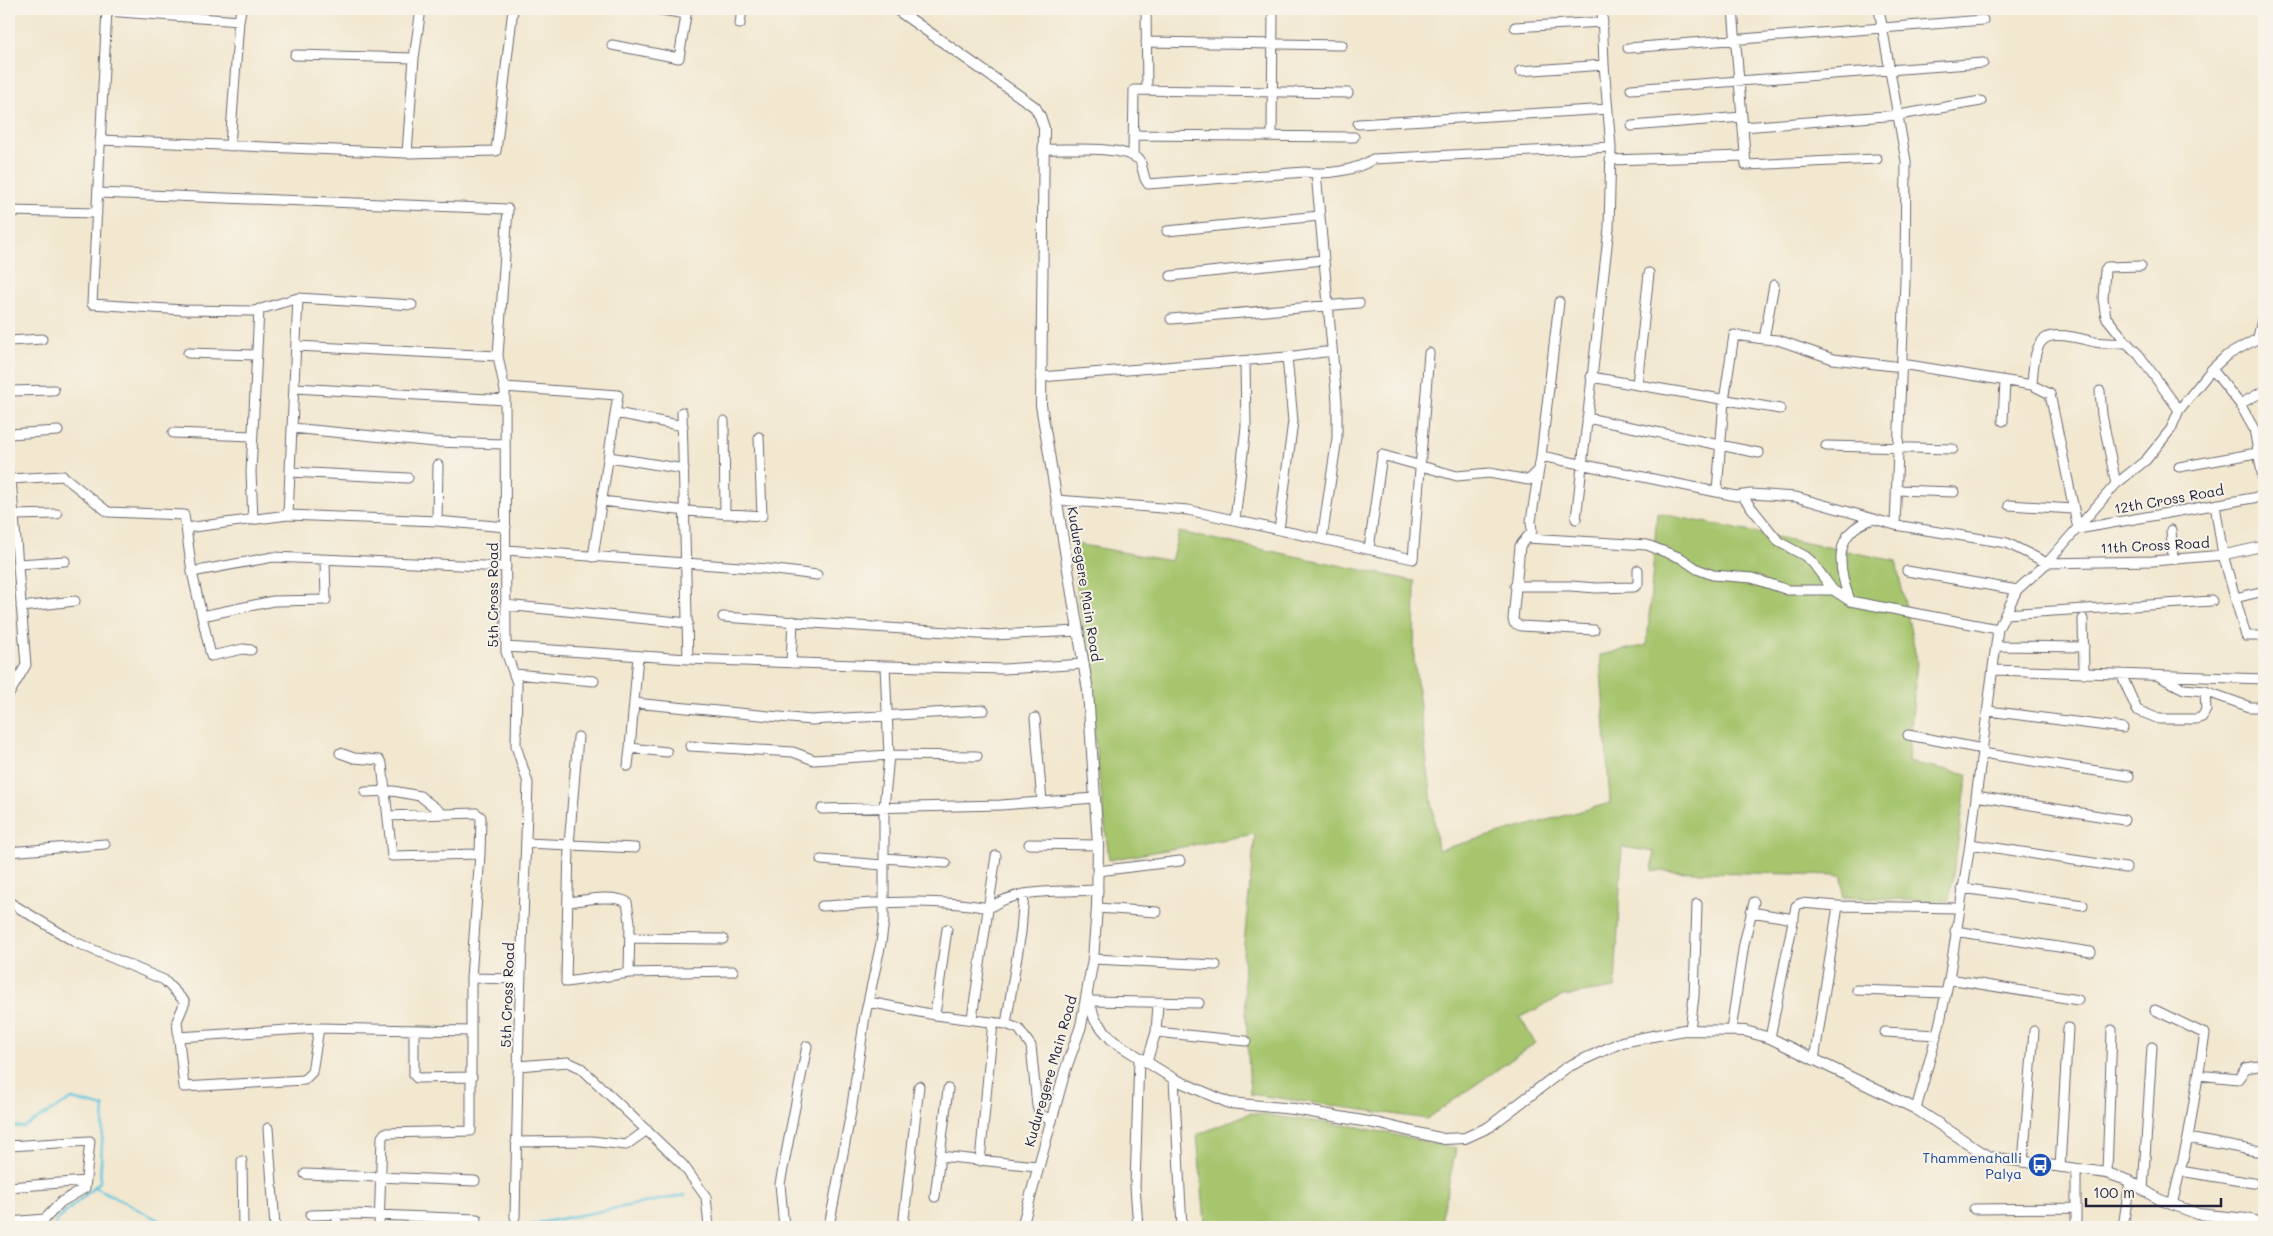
<svg xmlns="http://www.w3.org/2000/svg" width="2273" height="1236" viewBox="0 0 2273 1236" font-family="Mali,sans-serif">
  <rect width="100%" height="100%" fill="#f7f3e8"/>
  <filter id="ink" filterUnits="userSpaceOnUse"><feTurbulence type="fractalNoise" baseFrequency=".02" numOctaves="2"/><feDisplacementMap in="SourceGraphic" scale="10" xChannelSelector="R" yChannelSelector="G"/><feConvolveMatrix kernelMatrix="1 2 1 2 8 2 1 2 1" color-interpolation-filters="sRGB"/></filter>
  <filter id="wash" filterUnits="userSpaceOnUse"><feTurbulence type="fractalNoise" baseFrequency=".0096" numOctaves="4" result="noise"/><feDisplacementMap in="SourceGraphic" scale="20" xChannelSelector="R" yChannelSelector="G"/><feGaussianBlur stdDeviation="1.12" result="paint"/><feColorMatrix in="noise" values="0 0 0 0 0 0 0 0 0 0 0 0 0 0 0 0 0 1.4 0 .05"/><feComposite in="paint" operator="in"/></filter>
  <g filter="url(#wash)">
    <rect width="100%" height="100%" fill="#f2e7cf"/>
    <!-- green -->
    <path fill="#a6c56d" stroke="#647454" d="M1657,513L1896,561L1917,661L1908,762L1968,774L1949,901L1843,897L1842,875L1652,871L1654,852L1622,847L1615,988L1563,996L1520,1017L1535,1043L1427,1119L1250,1094L1243,954L1255,834L1109,860L1072,543L1171,561L1179,532L1415,581L1414,659L1438,850L1610,803L1600,655L1647,645Z
      M1250,1113L1358,1127L1456,1148L1440,1227H1215L1214,1221L1205,1222L1197,1135Z"/>
    <g fill="none" stroke-linecap="round" stroke-linejoin="round">
      <!-- stream -->
      <path stroke="#62c6df" stroke-width="2.5" d="M9,1126L24,1127L72,1099L104,1107L100,1182L57,1220L55,1227
        M95,1187L172,1227
        M518,1227L685,1195"/>
    </g>
  </g>
  <g filter="url(#ink)">
    <g fill="none" stroke-linecap="round" stroke-linejoin="round">
      <!-- minor casing -->
      <g stroke="#6b676f" stroke-width="11">
        <path id="minor" d="M107,9L92,304L183,310L254,311L298,298
          M655,9L686,14
          M1146,9L1147,90
          M1733,9L1746,165L1877,159
          M1879,9L1906,161L1905,282L1895,525
          M107,11L239,21L230,146
          M239,21L241,9
          M740,24L742,9
          M1515,27L1603,22
          M1146,42L1342,45
          M612,45L679,58L687,9
          M1628,48L1983,20
          M295,55L414,58
          M1520,71L1604,65
          M1631,89L1983,63
          M1358,124L1608,109
          M1632,126L1742,117
          M1743,127L1899,115L1981,101
          M1133,135L1354,137
          M1272,135L1273,9
          M100,140L407,153L496,151L513,9
          M1043,149C1070,150 1119,145 1140,160L1145,179L1148,184L1305,172C1325,175 1356,171 1373,159L1611,147
          M407,153L414,58L421,9
          M1133,155L1134,90L1348,93
          M1610,160L1745,156
          M1316,173L1337,402V438L1322,539
          M98,193L508,209L498,356L505,391L506,652L517,683L516,746L528,783L519,1027L515,1217
          M9,211L97,213
          M1167,231L1319,216
          M2141,266L2107,267L2105,270L2103,299L2106,317L2127,343L2139,355L2179,410
          M1171,276L1323,260
          M1559,302L1541,456L1531,521L1532,531L1520,546L1513,619L1514,623L1521,626L1594,630
          M1171,319L1359,303
          M2258,337L2264,312
          M1764,339L1778,340L1833,359L1902,367
          M9,341L42,339
          M296,346L498,356
          M188,353L256,355
          M1902,364L2032,385L2050,394L2078,529L2264,496
          M2212,369L2240,404L2254,429L2264,484
          M1041,377L1287,357L1332,351
          M1591,377L1780,409
          M1637,385L1649,273
          M2032,385C2035,329 2045,330 2095,342C2105,344 2117,343 2127,343
          M504,387L618,395L593,557
          M295,388L505,400
          M9,391L54,390
          M2100,391L2102,415L2116,484
          M2240,404L2264,391
          M682,412L688,659
          M616,413L683,426
          M1587,418L1759,453
          M724,421L725,514
          M2003,421L2005,381
          M292,428L434,442L505,444
          M173,433L252,436
          M9,434L58,431
          M1826,446L1953,449
          M1541,456L1736,496L1751,494L1796,497L1895,525L2007,543L2047,563L2153,561L2223,555L2264,546
          M609,457L684,469
          M2179,467L2257,453
          M290,472L408,478
          M9,479L63,476L108,512L184,515L186,528
          M1896,490L1954,492
          M1717,491L1724,401L1734,335L1764,339L1774,285
          M1742,496L1779,542L1805,556L1812,562L1833,590
          M1057,500L1188,510L1413,559L1429,353
          M602,501L686,511L762,516L759,437
          M2009,505L2073,509
          M2215,505L2223,555L2246,636H2264
          M14,515L57,514
          M288,515L437,521L506,527
          M1576,519L1609,228L1611,147L1604,65L1602,9
          M253,520L251,472L259,309
          M1235,520L1246,427L1245,361
          M437,521L438,465
          M1279,530L1293,421L1287,357
          M2171,530L2173,559
          M1527,538L1647,545L1681,558L1697,569L1713,575L1752,578L1788,590H1833L1850,601L1998,629
          M1369,549L1382,455L1457,476L1489,473L1529,480L1538,471
          M506,550L768,569L817,575
          M18,564L65,561
          M1907,571L2017,590
          M192,572L273,557L506,567
          M1515,586H1571L1596,588L1634,587L1638,584V570
          M2235,598L2264,591
          M1850,600C1838,569 1832,532 1871,520
          M505,605L688,623
          M21,607L75,601
          M2005,614L2212,601
          M202,616L273,601L326,600L325,560
          M723,617L993,635L1079,631
          M2083,619L2084,674
          M1996,646L2084,647
          M506,647L688,659L885,666L1004,669L1084,664
          M251,650L243,649L211,656L192,572L186,528L288,515L298,298L412,305
          M638,656L630,748L667,752
          M791,663L793,621
          M1993,670L2264,679
          M514,674L594,681
          M2121,674L2137,710L2159,719H2196L2202,717L2206,710L2205,691
          M2160,677L2184,689L2205,691L2250,707H2264
          M9,694L26,665L11,479
          M634,703L811,720L984,710
          M1988,711L2123,728
          M1035,718L1042,802
          M1908,735L1983,749
          M578,737L569,845L566,982L629,973L733,971
          M690,746L793,752L814,760L889,755L977,756
          M340,753L354,758L379,760L382,764L392,856L480,854L471,978V1131L385,1133L382,1137L379,1227
          M1982,753L2129,776
          M628,766L630,748
          M365,792L393,791L420,796L442,813
          M1976,796L2124,820
          M822,809L1001,805L1095,798
          M388,816L476,813L481,817L480,854
          M527,843L635,848
          M1029,844L1098,845
          M1970,844L2126,868
          M9,852L105,844
          M885,858L946,863
          M821,860L883,865
          M1098,871L1180,861
          M1962,888L2083,905
          M9,902L75,942L164,980L185,1002L177,1021L184,1087L304,1080L312,1072L319,1028L470,1031
          M568,902C585,900 612,894 627,902L630,922L629,973
          M822,906C878,903 934,898 989,908C1019,887 1063,892 1098,890
          M1097,908L1157,912
          M1751,912L1794,919
          M1955,931L2091,952
          M630,938L723,939
          M1093,959L1216,965
          M471,978L521,979
          M1949,979L2078,1000
          M1857,990L1946,993
          M1089,1001L1199,1003
          M869,1002L935,1015L1006,1024L1019,1029L1031,1046L1037,1106L1040,1114L1052,1121
          M2155,1010L2205,1034L2188,1138L2172,1205
          M935,1015L947,929
          M972,1018L996,856
          M1006,1024L1021,932L1024,894
          M414,1030V1075L417,1078L472,1077
          M1690,1030L1694,996L1697,904
          M1731,1030L1744,944L1754,902
          M1156,1032L1246,1041
          M1885,1032L1937,1035
          M178,1037L319,1028
          M1770,1038L1796,906L1801,903L1838,906L1959,908
          M1814,1060L1838,906
          M1147,1062L1156,1032L1158,1004
          M518,1066L568,1062L581,1068L683,1165L706,1197L709,1227
          M2198,1075L2238,1079L2246,1068L2264,1065
          M1174,1079L1182,1227
          M1916,1109L1939,1026L1949,979L1970,844L1998,629L2017,590L2047,563L2116,484L2146,460L2171,429L2179,410L2212,369L2226,356L2264,335
          M268,1128L275,1227
          M2188,1138L2256,1151L2264,1150
          M516,1142L591,1141L626,1145L647,1130
          M9,1146L90,1141L85,1188L61,1202L45,1219L9,1222
          M940,1156L1037,1166
          M242,1161L243,1227
          M980,1161L993,1022
          M2023,1162L2034,1031
          M2060,1167L2068,1028
          M2180,1171L2253,1183
          M2107,1173L2112,1030
          M305,1174L475,1181
          M9,1187L86,1181
          M2143,1190L2152,1047
          M935,1197L948,1089
          M1974,1209L2075,1208
          M337,1214V1227
          M310,1215L352,1214L477,1219
          M829,1226L851,1112L865,1016L881,943L884,921V808L889,755L885,666
          M784,1227L780,1184L807,1046
          M903,1227L919,1086
          M1138,1227L1135,1186L1139,1057
          M2076,1227V1169
          M2123,1227L2130,1181"/>
      </g>
      <!-- tertiary casing -->
      <g stroke="#6b676f" stroke-width="12">
        <path id="tertiary" d="M896,9L1035,107L1040,116L1044,128L1041,405L1088,691L1098,845L1097,908L1093,959L1081,1026L1065,1071L1022,1227
          M1087,995L1095,1020L1113,1041L1174,1079L1229,1103L1294,1109L1380,1124L1444,1139L1465,1138L1489,1127L1567,1067L1622,1042L1684,1030L1745,1031L1770,1038L1916,1109L1989,1157L2107,1173L2130,1181L2158,1199L2198,1214L2247,1219L2264,1223"/>
      </g>
      <!-- minor -->
      <use href="#minor" stroke="#fff" stroke-width="9"/>
      <!-- tertiary -->
      <use href="#tertiary" stroke="#fff" stroke-width="10"/>
    </g>
  </g>
  <!-- icons -->
  <defs>
    <g id="bus-disc" transform="scale(1.25)"><circle r="9.5" fill="#1a4fb4" stroke="#f7f3e8"/><path d="M-5-6H5V4H4V6H2V4H-2V6H-4V4H-5ZM-3.5-4V0h7V-4ZM-3.5 1.2v1.5H-2V1.2ZM2 1.2v1.5H3.5V1.2Z" fill="#fff"/></g>
  </defs>
  <g fill-rule="evenodd">
    <use href="#bus-disc" x="2040" y="1165"/>
  </g>
  <g text-anchor="middle" dominant-baseline="central" stroke-width="4" stroke-linejoin="round" paint-order="stroke">
    <!-- street labels -->
    <g font-size="14" fill="#22223b" stroke="#f7f3e8">
      <text transform="translate(2169 499) rotate(-10)">12th Cross Road</text>
      <text transform="translate(2155 545) rotate(-3)">11th Cross Road</text>
      <text transform="translate(1085 584) rotate(81)">Kuduregere Main Road</text>
      <text transform="translate(492 595) rotate(-90)">5th Cross Road</text>
      <text transform="translate(507 995) rotate(-88)">5th Cross Road</text>
      <text transform="translate(1050 1071) rotate(-74)">Kuduregere Main Road</text>
    </g>
    <!-- transit labels -->
    <g font-size="14" fill="#164399" stroke="#f7f3e8" text-anchor="end">
      <text x="2022" y="1157">Thammenahalli<tspan x="2022" dy="16">Palya</tspan></text>
    </g>
  </g>
  <!-- margin -->
  <rect width="2273" height="1236" fill="none" stroke="#f7f3e8" stroke-width="30"/>
  <!-- scale -->
  <path d="M2086 1198v8h135v-8" fill="none" stroke="#22223b" stroke-width="2.5"/>
  <text x="2093" y="1198" font-size="15" fill="#22223b" stroke="#f7f3e8" stroke-width="4" paint-order="stroke">100 m</text>
</svg>
